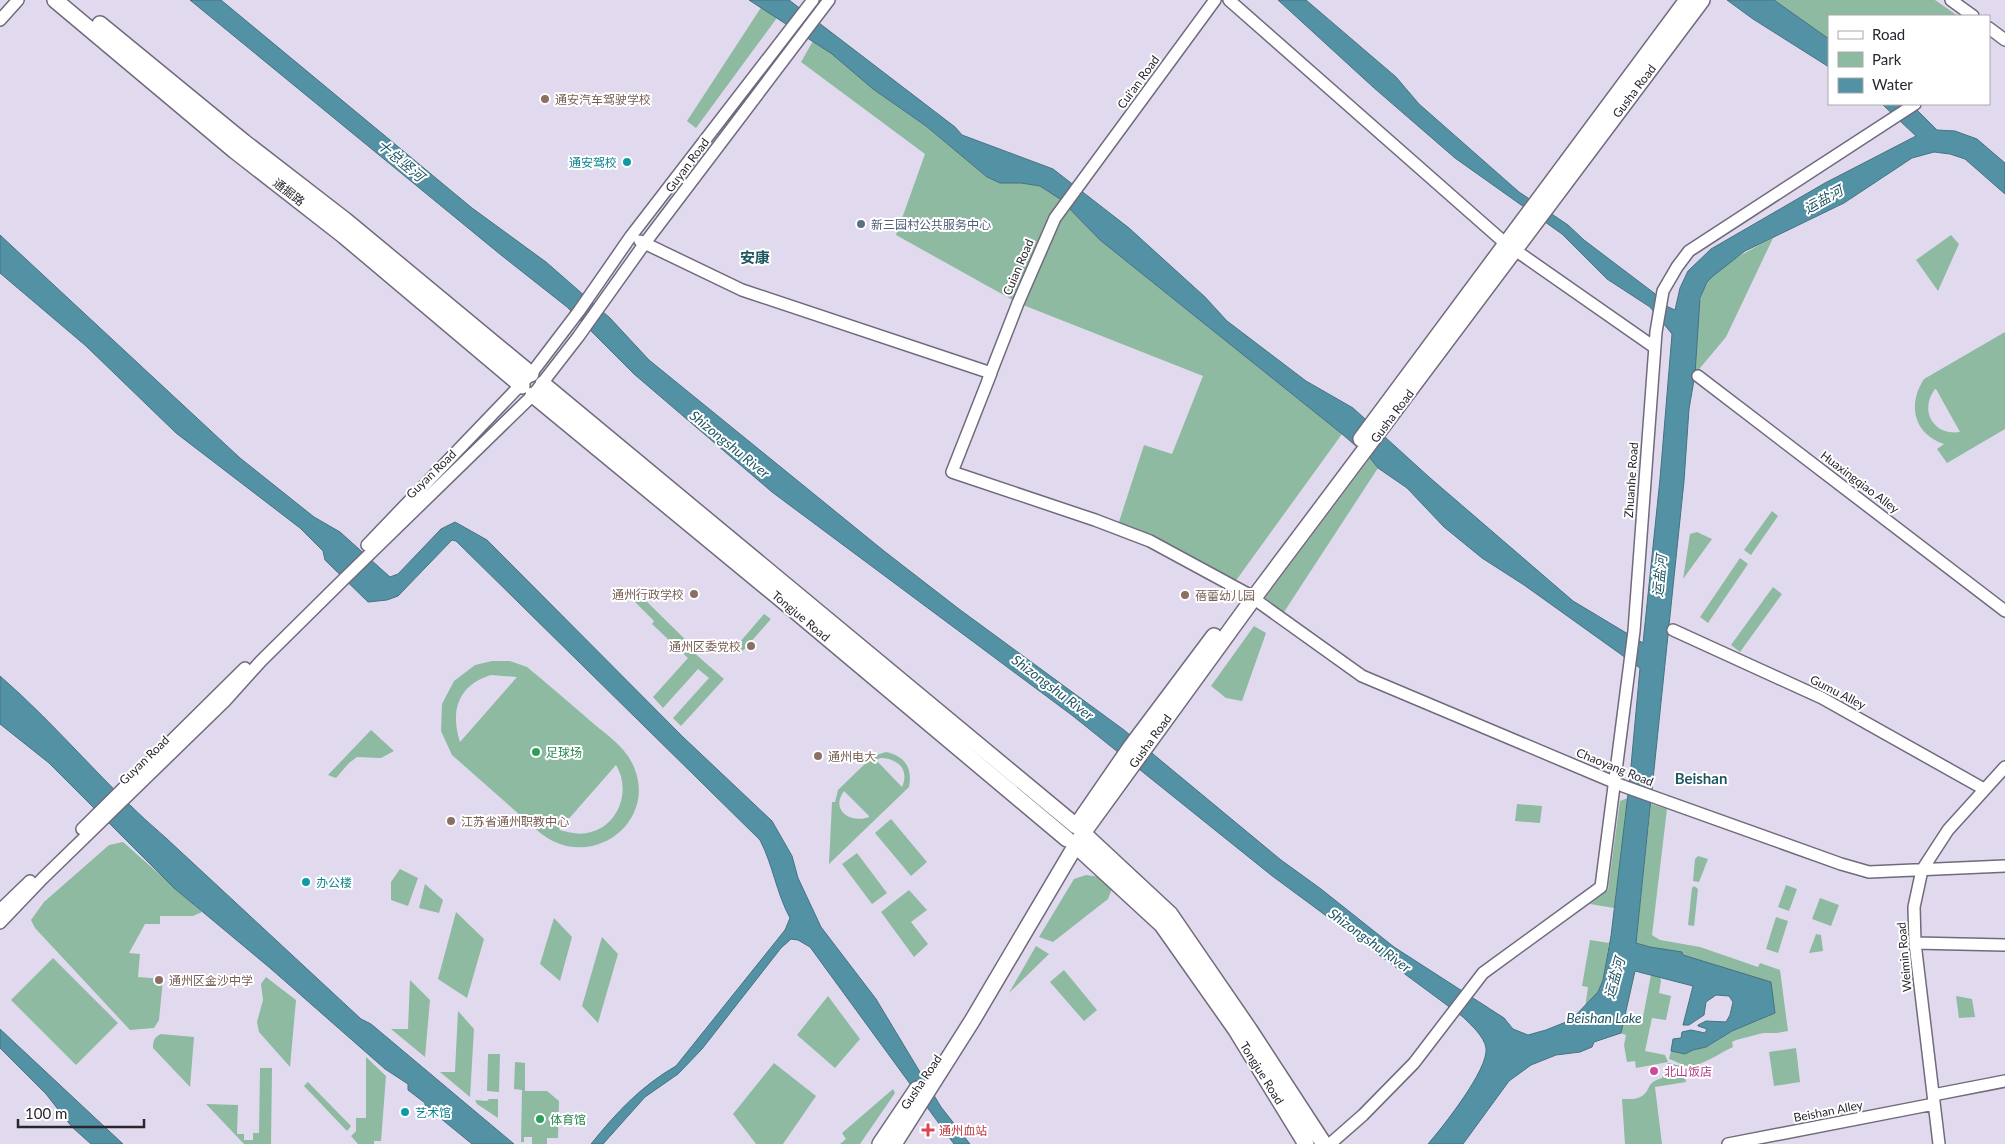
<svg xmlns="http://www.w3.org/2000/svg" width="2005" height="1144" viewBox="0 0 2005 1144" font-family="Lato,'Noto Sans SC',sans-serif">
  <rect width="100%" height="100%" fill="#e1daee"/>
  <!-- green -->
  <path fill="#8dbaa1" fill-rule="evenodd" d="M766,0H790L696,128L687,121Z
    M1774,0H1935L1958,16H1829V39Z
    M813,41L833,54L873,89L926,126L987,177L1000,183H1021L1040,186L1060,199L1100,240L1342,434L1232,586L1117,528L1144,445L1172,454L1203,376L1018,303L896,235L925,154L801,62Z
    M1951,235L1959,244L1938,291L1916,260Z
    M1773,238L1726,337L1695,374C1696,348 1693,306 1707,283C1716,267 1755,247 1773,238Z
    M2005,332V429L1947,463L1937,449L1944,444C1914,434 1907,405 1924,379ZM1935,389H1936L1960,432C1933,436 1919,410 1935,389Z
    M1370,458L1378,468L1284,612L1265,598Z
    M1772,511L1778,516L1751,555L1744,550Z
    M1697,532L1712,539L1683,579L1690,534Z
    M1740,558L1748,564L1708,623L1700,617Z
    M1773,587L1782,594L1740,652L1731,645Z
    M640,595L694,648L692,651L724,679L681,726L673,718L709,678L698,669L663,708L653,697L688,658L652,624L654,621L634,601Z
    M764,614L771,619L740,654L734,649Z
    M1254,626L1266,633L1242,701L1226,698L1211,686Z
    M492,661H510L527,667C550,686 572,705 594,724C607,735 623,746 631,761C663,820 590,876 538,831L452,755L441,731L442,704L454,681L475,665ZM491,675L517,677L460,742C450,711 458,685 491,675ZM616,765C632,791 618,828 587,833C577,835 569,832 559,830Z
    M371,730L394,751L381,758L357,757L349,763L336,778L328,775Z
    M886,752C904,756 913,767 909,787L829,864L832,802H835L838,790L873,756ZM880,758C897,758 910,769 902,787L876,760ZM844,791L869,816V817C850,824 830,810 844,791Z
    M1628,798L1614,908L1590,904L1608,890L1620,801Z
    M1517,804L1542,806L1540,823L1515,821Z
    M1651,804L1667,809L1652,935L1660,940L1700,947L1758,967L1760,963L1780,970L1788,1031L1777,1033H1763L1736,1040L1732,1042L1733,1047C1719,1053 1703,1066 1688,1066C1682,1065 1675,1061 1669,1059L1671,1051L1685,1054L1693,1050L1706,1047L1732,1031L1775,1013L1650,947L1636,943Z
    M891,819L927,862L911,876L875,833Z
    M123,842L202,912L193,916H160V924H145L129,953L140,954L138,977L163,979L159,1020L154,1028L130,1030L35,928L31,920L44,902L109,845Z
    M857,853L887,893L872,904L842,864Z
    M1698,856L1708,859L1699,882L1693,881L1695,859Z
    M400,869L418,878L408,906L391,900V882Z
    M1086,875L1101,877L1113,886L1108,899L1053,942L1039,937L1074,879Z
    M425,884L443,900L439,913L419,908Z
    M1786,885L1797,889L1789,911L1778,907Z
    M1694,886L1698,889L1694,926L1688,925L1692,888Z
    M909,890L927,910L911,922L928,944L914,957L881,912Z
    M1820,898L1839,905L1831,926L1812,919Z
    M456,912L484,939L467,998L438,979Z
    M1776,917L1788,921L1778,953L1766,949Z
    M554,918L572,937L560,981L540,964Z
    M1816,934L1821,935L1823,951L1809,953Z
    M602,937L618,954L598,1023L582,1006Z
    M1590,940L1609,943L1603,980L1598,992L1585,1008L1588,987L1582,986Z
    M1036,946L1049,954L1009,993Z
    M53,958L118,1023L76,1065L11,1000Z
    M1064,970L1097,1010L1084,1021L1050,982Z
    M1651,975L1660,976L1661,981L1659,993L1671,996L1666,1020L1652,1018L1645,1051L1665,1055L1668,1062L1636,1068L1635,1061L1627,1062L1624,1045L1626,1035L1620,1033L1623,1019L1642,1022Z
    M266,977L296,1000L290,1067L259,1032L257,1022L263,1000L261,984Z
    M410,980L430,1000L425,1057L391,1029H408Z
    M828,996L860,1039L835,1068L797,1035Z
    M1956,996L1972,999L1975,1017L1959,1018Z
    M458,1011L474,1029L470,1097L440,1072H455Z
    M161,1034L194,1037L190,1087L153,1048C153,1041 154,1037 161,1034Z
    M1796,1048L1800,1082L1774,1086L1769,1052Z
    M488,1054H500L499,1092L487,1091Z
    M366,1057L386,1076L381,1141H374V1144H358L351,1136L356,1131V1118H366Z
    M515,1062L525,1063V1091H547L559,1101L558,1138H547V1144H532V1137H524V1142H521L522,1090L514,1089Z
    M774,1063L816,1096L783,1144H756L733,1114Z
    M1668,1063L1681,1066L1684,1069L1686,1082L1655,1087L1662,1144H1625L1622,1099C1628,1099 1637,1100 1642,1096C1652,1089 1645,1083 1662,1078Z
    M260,1068H272L271,1144H244L206,1104L238,1105L237,1134H244V1140H253V1133H259Z
    M308,1082L351,1126L347,1131L304,1086Z
    M893,1089L895,1093L860,1144H840L846,1139L842,1133Z
    M489,1099H498V1118L477,1104L475,1100L487,1101Z"/>
  <!-- water -->
  <path fill="#5292a4" stroke="#467281" d="M190,0H221L472,208L546,262L610,318L649,360L884,551L959,609L1124,730L1281,860L1321,889L1394,947L1504,1018L1513,1029L1528,1035L1546,1030L1571,1020L1598,992L1603,980L1611,936L1630,777L1640,668L1524,585L1482,558L1444,527L1407,488L1378,468L1370,458L1342,434L1100,240L1060,199L1040,186L1021,183H1000L987,177L926,126L873,89L832,54L749,0H789L955,127L962,135L1053,169L1129,228L1205,297L1227,321L1306,381L1353,408L1429,477L1573,601L1643,643L1660,479L1672,334L1650,307L1607,279L1562,234L1455,158L1373,87L1278,0H1306L1396,77L1419,104L1519,192L1568,225L1584,240L1654,293L1664,305L1675,310L1680,288L1688,271L1711,249L1825,183L1916,136L1882,104H1911L1937,130L1955,131L1977,139L2005,163V194L1965,159L1950,154L1934,152L1912,158L1844,203L1745,251L1713,276L1707,282L1700,298L1695,374L1689,409L1684,481L1636,943L1650,947L1682,952L1683,955L1771,982L1775,1013L1732,1031L1706,1047L1693,1050L1685,1054L1671,1051L1673,1039L1681,1038L1682,1032L1691,1030L1705,1033L1707,1029L1698,1026V1025L1706,1021L1726,1022L1730,1015L1733,1002L1729,996L1716,995L1706,1002L1704,1015L1689,1025H1683L1693,986L1635,971L1621,1033L1594,1042L1592,1047L1580,1052L1556,1055L1531,1065L1509,1081L1463,1144H1428C1442,1128 1489,1069 1486,1048C1484,1036 1471,1025 1463,1017L1271,875L1073,716L772,492L634,374L567,307L501,255Z
    M1727,0H1774L1829,39V67L1753,19Z
    M0,235L240,458L314,517L340,532L390,577L398,574L441,529L455,522L487,540L683,737L772,821L792,856L798,878L821,927L876,999L941,1107L970,1144H954L810,947L798,940L791,939L781,948L702,1049L678,1074L645,1097L603,1144H591C616,1113 641,1086 676,1066L785,930L790,918C776,892 773,865 760,840L456,541L452,540L398,596L387,600L368,602L325,560L323,551L300,528L176,433L86,346L0,273Z
    M0,676C59,727 107,788 166,838L361,1019L371,1024L514,1144H472L439,1117L425,1114V1103L408,1090V1084L385,1069L270,968L174,888L49,763L0,724Z
    M0,1029L123,1144H91L72,1127L46,1094L0,1048Z"/>
  <g fill="none" stroke-linecap="round" stroke-linejoin="round">
    <!-- minor casing -->
    <g stroke="#716a7c" stroke-width="14">
      <path id="minor" d="M1229,0L1505,243L1654,347
        M1951,0L1973,16
        M0,20L18,0
        M1989,28L2005,40
        M640,241L742,290L991,373
        M991,373L952,472L1095,520L1150,541L1246,593L1362,676L1623,786L1841,864L1869,872L2005,866
        M1698,376L2005,611
        M988,380L1018,303L1055,218L1215,0
        M367,545L531,374L579,311L631,236L813,0
        M1673,630L1822,698L1984,789
        M82,829L245,668
        M0,910L30,881
        M0,923L43,878L225,701L261,661L344,579L533,395L578,337L645,243L829,0
        M1915,943L2005,945
        M1933,1095L2005,1081
        M1330,1144L1363,1115L1414,1063L1483,973L1601,887L1634,631L1656,332L1663,291L1677,267L1689,251L1915,104
        M1728,1144L1934,1104
        M1939,1144L1915,943L1914,907L1922,870L1948,830L2005,767"/>
    </g>
    <!-- major casing -->
    <g stroke="#716a7c" stroke-width="18">
      <path id="major" d="M55,0L235,151L344,236L522,386
        M100,24L244,142L345,220L531,374
        M543,384L1076,826
        M533,395L788,605L1067,839
        M1361,439L1687,0
        M1079,822L1130,748L1214,636
        M1083,833L1170,914L1249,1029L1324,1144
        M1075,845L1162,925L1236,1030L1306,1144
        M880,1144L917,1089
        M894,1144L972,1021L1083,833L1253,599L1702,0"/>
    </g>
    <!-- minor -->
    <use href="#minor" stroke="#fff" stroke-width="11"/>
    <!-- major -->
    <use href="#major" stroke="#fff" stroke-width="15"/>
  </g>
  <!-- markers -->
  <g fill="#8d6e63" stroke="#fff" stroke-width="2">
    <circle cx="545" cy="99" r="5"/>
    <circle cx="694" cy="594" r="5"/>
    <circle cx="1185" cy="595" r="5"/>
    <circle cx="751" cy="646" r="5"/>
    <circle cx="818" cy="756" r="5"/>
    <circle cx="451" cy="821" r="5"/>
    <circle cx="159" cy="980" r="5"/>
  </g>
  <g fill="#0f9aa8" stroke="#fff" stroke-width="2">
    <circle cx="627" cy="162" r="5"/>
    <circle cx="306" cy="882" r="5"/>
    <circle cx="405" cy="1112" r="5"/>
  </g>
  <circle fill="#5c6f8a" stroke="#fff" stroke-width="2" cx="861" cy="224" r="5"/>
  <g fill="#2e9e5b" stroke="#fff" stroke-width="2">
    <circle cx="536" cy="752" r="5"/>
    <circle cx="540" cy="1119" r="5"/>
  </g>
  <circle fill="#d1479c" stroke="#fff" stroke-width="2" cx="1654" cy="1071" r="5"/>
  <path fill="#e0444e" stroke="#fff" stroke-width="2" d="M925.5 1122.5h5v5h5v5h-5v5h-5v-5h-5v-5h5z"/>
  <g text-anchor="middle" dominant-baseline="central" stroke-width="4" stroke-linejoin="round" paint-order="stroke">
    <!-- street labels -->
    <g font-size="12" fill="#29262e" stroke="#fff">
      <text transform="translate(1138 82) rotate(-54)">Cui'an Road</text>
      <text transform="translate(1634 91) rotate(-53)">Gusha Road</text>
      <text transform="translate(687 165) rotate(-53)">Guyan Road</text>
      <text transform="translate(289 192) rotate(38)">通掘路</text>
      <text transform="translate(1018 267) rotate(-67)">Cuian Road</text>
      <text transform="translate(1392 416) rotate(-53)">Gusha Road</text>
      <text transform="translate(431 474) rotate(-44)">Guyan Road</text>
      <text transform="translate(1631 480) rotate(-86)">Zhuanhe Road</text>
      <text transform="translate(1860 482) rotate(37)">Huaxingqiao Alley</text>
      <text transform="translate(801 616) rotate(40)">Tongjue Road</text>
      <text transform="translate(1838 692) rotate(27)">Gumu Alley</text>
      <text transform="translate(1150 741) rotate(-54)">Gusha Road</text>
      <text transform="translate(144 760) rotate(-44)">Guyan Road</text>
      <text transform="translate(1615 767) rotate(22)">Chaoyang Road</text>
      <text transform="translate(1904 957) rotate(-95)">Weimin Road</text>
      <text transform="translate(1262 1073) rotate(58)">Tongjue Road</text>
      <text transform="translate(921 1082) rotate(-56)">Gusha Road</text>
      <text transform="translate(1828 1111) rotate(-11)">Beishan Alley</text>
    </g>
    <!-- education labels -->
    <g font-size="12" fill="#785e54" stroke="#fff" text-anchor="start">
      <text x="555" y="99">通安汽车驾驶学校</text>
      <text x="684" y="594" text-anchor="end">通州行政学校</text>
      <text x="1195" y="595">蓓蕾幼儿园</text>
      <text x="741" y="646" text-anchor="end">通州区委党校</text>
      <text x="828" y="756">通州电大</text>
      <text x="461" y="821">江苏省通州职教中心</text>
      <text x="169" y="980">通州区金沙中学</text>
    </g>
    <!-- culture labels -->
    <g font-size="12" fill="#0d838f" stroke="#fff" text-anchor="start">
      <text x="617" y="162" text-anchor="end">通安驾校</text>
      <text x="316" y="882">办公楼</text>
      <text x="415" y="1112">艺术馆</text>
    </g>
    <!-- service labels -->
    <g font-size="12" fill="#4e5e75" stroke="#fff" text-anchor="start">
      <text x="871" y="224">新三园村公共服务中心</text>
    </g>
    <!-- leisure labels -->
    <g font-size="12" fill="#27864d" stroke="#fff" text-anchor="start">
      <text x="546" y="752">足球场</text>
      <text x="550" y="1119">体育馆</text>
    </g>
    <!-- hotel labels -->
    <g font-size="12" fill="#b23c85" stroke="#fff" text-anchor="start">
      <text x="1664" y="1071">北山饭店</text>
    </g>
    <!-- health labels -->
    <g font-size="12" fill="#be3a42" stroke="#fff" text-anchor="start">
      <text x="939" y="1130">通州血站</text>
    </g>
    <!-- water labels -->
    <g font-size="14" font-style="italic" fill="#225866" stroke="#fff">
      <text transform="translate(401 160) rotate(40)">十总竖河</text>
      <text transform="translate(1823 199) rotate(-29)">运盐河</text>
      <text transform="translate(730 444) rotate(39)">Shizongshu River</text>
      <text transform="translate(1659 576) rotate(-84)">运盐河</text>
      <text transform="translate(1053 687) rotate(37)">Shizongshu River</text>
      <text transform="translate(1370 940) rotate(36)">Shizongshu River</text>
      <text transform="translate(1614 978) rotate(-74)">运盐河</text>
      <text x="1604" y="1017">Beishan Lake</text>
    </g>
    <!-- quarter labels -->
    <g font-size="15" font-weight="bold" fill="#1e5761" stroke="#fff">
      <text x="755" y="257">安康</text>
      <text x="1701" y="778">Beishan</text>
    </g>
  </g>
  <!-- legend -->
  <rect x="1828" y="15" width="162" height="90" fill="#ffffff" stroke="#a9a8ab"/>
  <rect x="1838" y="31" width="25" height="8" fill="#ffffff" stroke="#a9a8ab"/>
  <text x="1872" y="40" font-size="15" fill="#29262e">Road</text>
  <rect x="1838" y="52" width="25" height="15" fill="#8dbaa1" stroke="#a9a8ab"/>
  <text x="1872" y="65" font-size="15" fill="#29262e">Park</text>
  <rect x="1838" y="78" width="25" height="15" fill="#5292a4" stroke="#a9a8ab"/>
  <text x="1872" y="90" font-size="15" fill="#29262e">Water</text>
  <!-- scale -->
  <path d="M18 1119v8h126v-8" fill="none" stroke="#29262e" stroke-width="2.5"/>
  <text x="25" y="1119" font-size="15" fill="#29262e" stroke="#ffffff" stroke-width="4" paint-order="stroke">100 m</text>
</svg>
